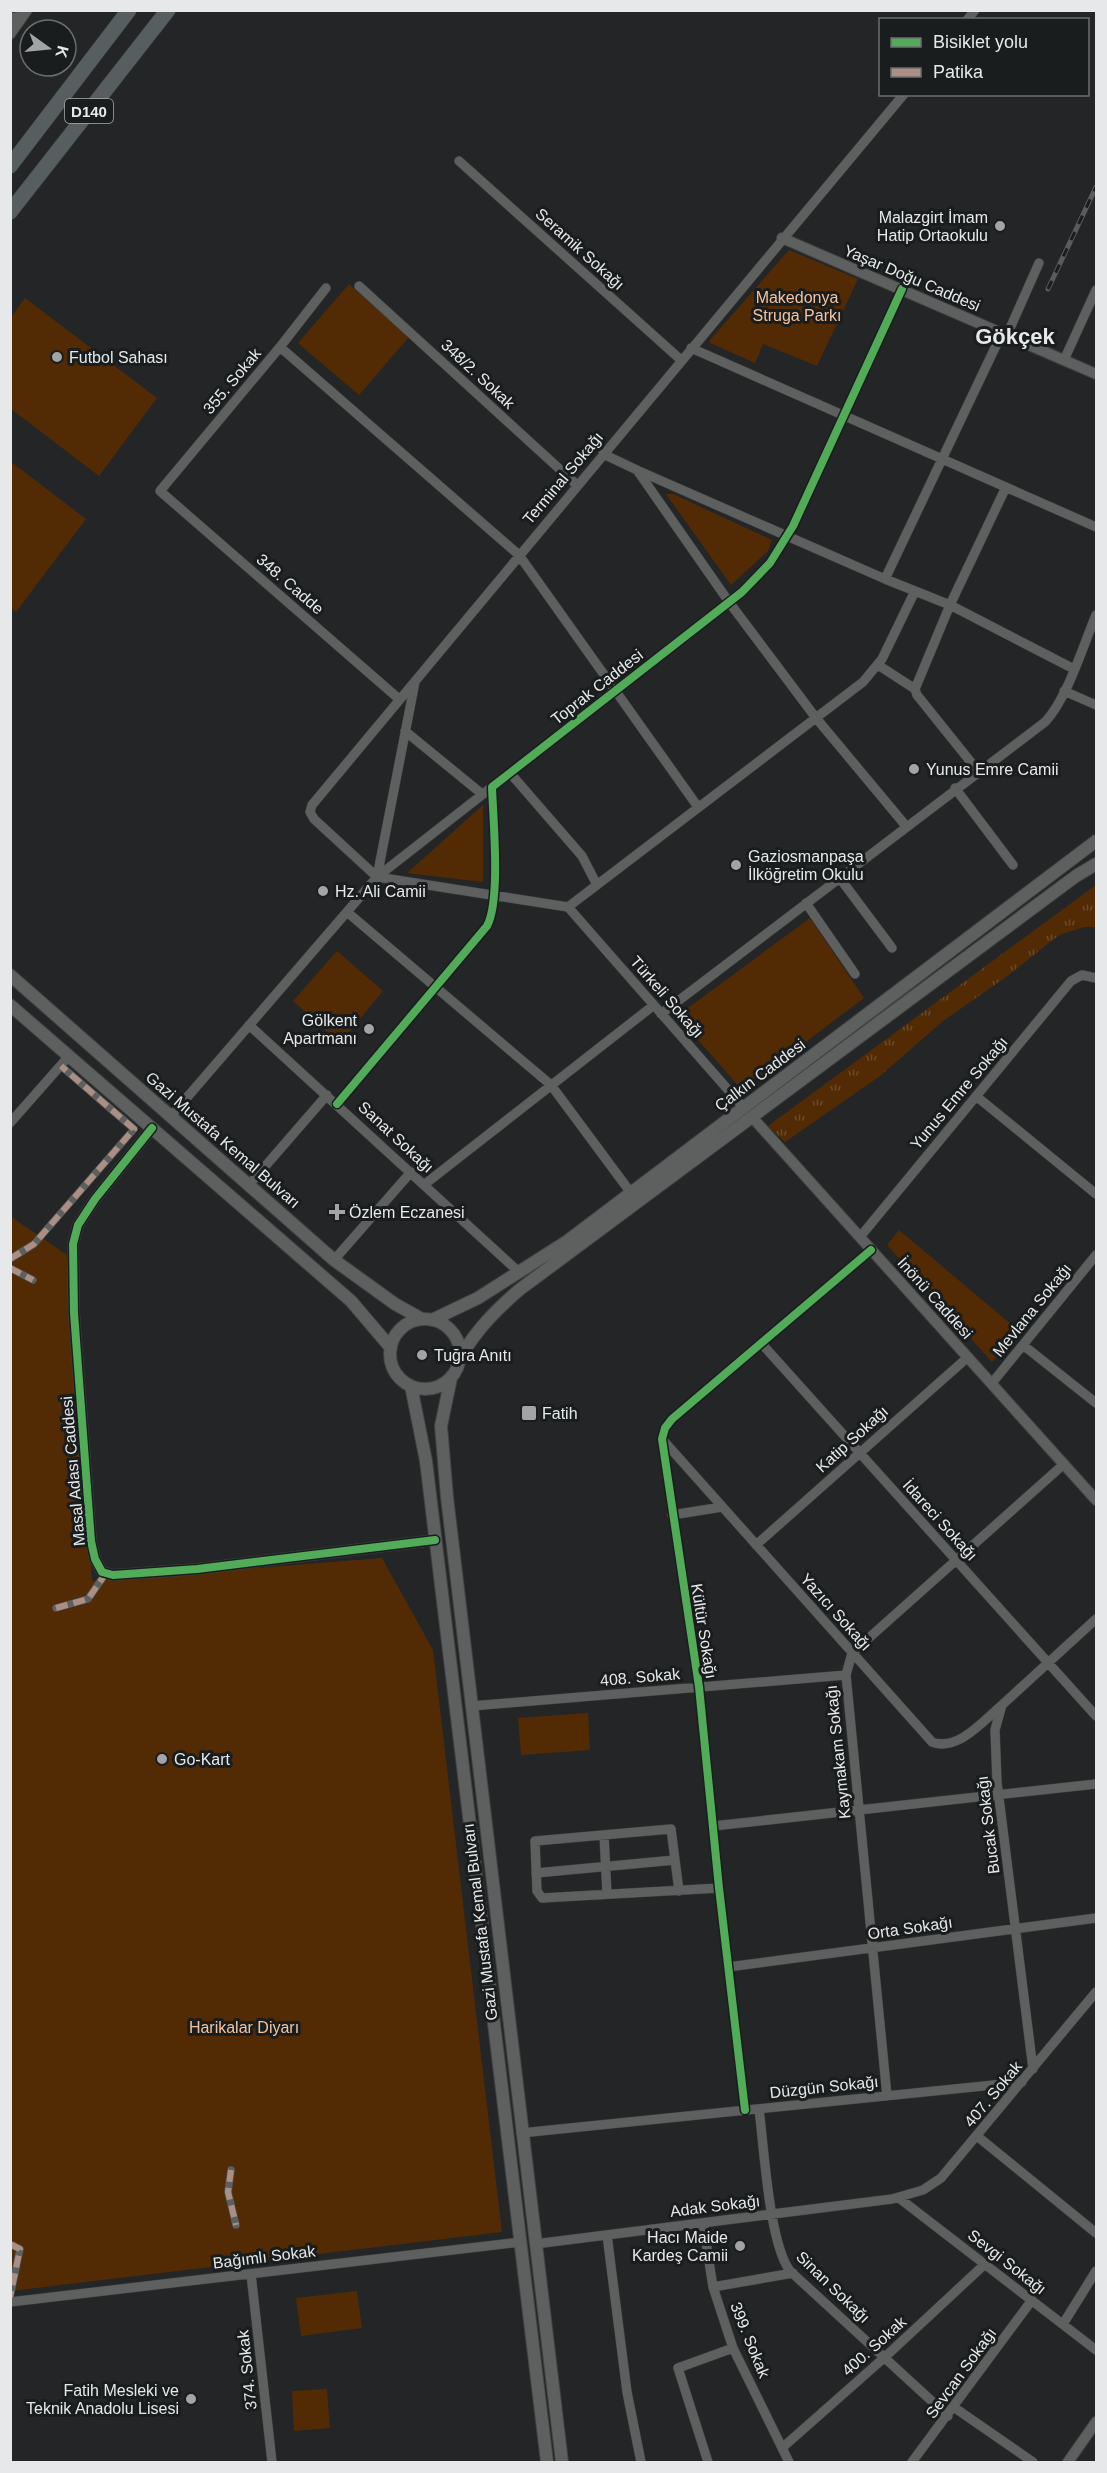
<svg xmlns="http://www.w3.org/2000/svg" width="1107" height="2473" viewBox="0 0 1107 2473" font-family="Arial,sans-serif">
  <defs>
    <pattern id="grass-tufts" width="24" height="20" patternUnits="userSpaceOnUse" patternTransform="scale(1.5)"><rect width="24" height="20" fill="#522b05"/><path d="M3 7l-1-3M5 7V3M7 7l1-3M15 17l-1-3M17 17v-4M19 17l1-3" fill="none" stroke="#6b4a29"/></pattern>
  </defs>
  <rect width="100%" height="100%" fill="#242526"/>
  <!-- grass -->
  <path fill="url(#grass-tufts)" d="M1096,885V927H1084L1059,935L1006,977L943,1021L880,1076L785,1142L768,1126Z"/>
  <!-- green -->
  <path fill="#522b05" d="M789,250L858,279L817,366L763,344L755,363L710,343V340Z
    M349,284L409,337L359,395L298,343Z
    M25,298L157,398L99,476L11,409V317Z
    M10,461L86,519L16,612L10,607Z
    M666,494H673L772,540L768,551L731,585Z
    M483,805V882L407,873Z
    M810,918L864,998L742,1090L679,1018L681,1013Z
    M337,951L383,991L340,1043L293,1001Z
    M10,1216L67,1255L92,1581L382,1558L433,1650L502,2232L11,2291Z
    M899,1230L1018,1330L992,1362L887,1245Z
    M588,1713L590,1750L521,1755L518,1718Z
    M357,2291L362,2328L301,2336L296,2298Z
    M327,2389L330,2428L294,2431L292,2391Z"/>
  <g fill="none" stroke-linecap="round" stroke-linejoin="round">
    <!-- pedestrian casing -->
    <g stroke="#404243" stroke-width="8">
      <path id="pedestrian" d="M10,1259L34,1244L134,1129L61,1066
        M10,1268L33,1280
        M56,1608L88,1599L106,1573
        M231,2170L228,2192L236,2225
        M10,2244L20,2249L10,2297"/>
    </g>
    <!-- minor casing -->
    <g stroke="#404243" stroke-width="10">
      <path id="minor" d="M10,18L23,16
        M967,20L975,10
        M459,161L681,360
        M359,286L577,485
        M326,288L280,347L160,491L399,699
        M1002,333L885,579L950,605L1074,669
        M1007,335L1039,263
        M280,347L519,555L698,807
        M691,348L1096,527
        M1064,360L1096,290
        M603,454L637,470L729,602L816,718L906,826
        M639,471L885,579
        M878,665L915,689
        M1064,691L1096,705
        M405,731L482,794
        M978,771L917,695L915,689L950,605L1006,487
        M510,773L582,856L596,883
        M955,788L1013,865
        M377,877L314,819L310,812L312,805L904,94
        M377,877L568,907L863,682L882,659L915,591
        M377,877L415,682
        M839,877L892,948
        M806,903L855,974
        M568,907L744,1108
        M347,912L551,1085L631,1193
        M661,1014L1045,722C1067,699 1083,646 1096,615
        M249,1025L520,1273
        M976,1096L1096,1194
        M337,1104L487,926C501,900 493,819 492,787L742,592L770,563L793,526L902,289
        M171,1116L377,877L492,787
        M10,1123L69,1056
        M425,1184L654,1005
        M249,1185L327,1095
        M860,1237L1071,981L1082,975L1096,978
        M334,1260L411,1172
        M762,1344L1096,1716
        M1023,1345L1096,1403
        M992,1383L1096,1255
        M662,1439L932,1742C958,1752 984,1720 1002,1705
        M672,1515L722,1507
        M756,1545L968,1357
        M472,1706L846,1675
        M713,1826L1096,1784
        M604,1835L607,1894
        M536,1873L675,1860
        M679,1891L671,1829L535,1841L537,1891L542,1898L719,1888
        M728,1967L1096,1918
        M1033,2069L997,1782L995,1730L1002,1705L1096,1619
        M887,2096L846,1675L852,1653L1064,1464
        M759,2109C764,2147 769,2243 790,2271L948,2416
        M745,2110L719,1888L699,1687L662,1439L665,1428L672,1419L871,1250
        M521,2133L1022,2082
        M977,2136L1096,2233
        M899,2198L1096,2350
        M703,2223L713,2287L733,2348L789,2462
        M607,2235L627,2392L641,2462
        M535,2244L892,2199L923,2190L941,2178L1096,1992
        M251,2274L272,2462
        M713,2287L793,2273
        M10,2302L521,2242
        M1063,2324L1096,2271
        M955,2408L1033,2462
        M782,2448L885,2357L985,2264
        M708,2462L678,2368L733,2348
        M912,2462L1032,2300"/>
    </g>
    <!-- tertiary casing -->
    <g stroke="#404243" stroke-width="12">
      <path id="tertiary" d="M10,34L27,10
        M782,238L1096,374
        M752,1117L1096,1500
        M152,1128L95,1199L78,1225L73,1244L74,1313L91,1541L95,1559L102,1572L113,1575L197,1569L435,1540
        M1068,2462L1096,2422"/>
    </g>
    <!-- secondary casing -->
    <g stroke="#404243" stroke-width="14">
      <path id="secondary" d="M10,975L334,1260L395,1304L422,1319
        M10,1005L351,1301L391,1348
        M390 1354a35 35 0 1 1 70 0a35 35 0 1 1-70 0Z
        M432,1320L478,1298L566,1242L1096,841
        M460,1358C476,1330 495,1311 519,1290L1076,876L1096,864
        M451,1378L441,1426L447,1497L562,2462
        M411,1386L426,1461L547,2462"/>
    </g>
    <!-- trunk casing -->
    <g stroke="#404243" stroke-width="16">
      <path id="trunk" d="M10,166L129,10
        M10,212L168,10"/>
    </g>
    <!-- pedestrian -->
    <use href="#pedestrian" stroke="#5e5f5f" stroke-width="7"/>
    <!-- minor -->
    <use href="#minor" stroke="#5e5f5f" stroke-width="9"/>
    <!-- tertiary -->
    <use href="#tertiary" stroke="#5e5f5f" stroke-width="10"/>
    <!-- secondary -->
    <use href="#secondary" stroke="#5e5f5f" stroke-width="12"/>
    <!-- trunk -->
    <use href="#trunk" stroke="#565e60" stroke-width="15"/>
    <!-- rail casing -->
    <g stroke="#5a5b5c" stroke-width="5">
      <path id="rail" d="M1048,289L1096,187"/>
    </g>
    <!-- rail -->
    <use href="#rail" stroke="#1a1d1e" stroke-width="3" stroke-dasharray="9" stroke-linecap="butt"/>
    <!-- quiet -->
    <path stroke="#ac8f84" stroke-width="6" stroke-dasharray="12 6" stroke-linecap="butt" d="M10,1259L34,1244L134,1129L61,1066
      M10,1268L33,1280
      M56,1608L88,1599L106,1573
      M231,2170L228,2192L236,2225
      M10,2244L20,2249L10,2297"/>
    <!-- cycleway casing -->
    <g stroke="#1a1d1e" stroke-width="11">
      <path id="cycleway" d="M337,1104L487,926C501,900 493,819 492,787L742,592L770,563L793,526L902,289
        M152,1128L95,1199L78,1225L73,1244L74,1313L91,1541L95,1559L102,1572L113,1575L197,1569L435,1540
        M745,2110L719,1888L699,1687L662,1439L665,1428L672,1419L871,1250"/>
    </g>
    <!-- cycleway -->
    <use href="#cycleway" stroke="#51ab58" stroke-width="8"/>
  </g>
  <!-- markers -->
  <g fill="#a2a4a5" stroke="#1a1d1e" stroke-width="2">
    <circle cx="1000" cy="226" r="6"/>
    <circle cx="57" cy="357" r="6"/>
    <circle cx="914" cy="769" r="6"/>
    <circle cx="736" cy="865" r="6"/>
    <circle cx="323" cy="891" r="6"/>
    <circle cx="369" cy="1029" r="6"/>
    <path d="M334 1203h6v6h6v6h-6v6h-6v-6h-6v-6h6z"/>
    <circle cx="422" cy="1355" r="6"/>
    <rect x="521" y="1405" width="16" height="16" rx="3"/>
    <circle cx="162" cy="1759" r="6"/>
    <circle cx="740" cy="2246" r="6"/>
    <circle cx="191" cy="2399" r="6"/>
  </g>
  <g text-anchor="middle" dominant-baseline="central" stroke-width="6" stroke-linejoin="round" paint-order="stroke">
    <!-- shield labels -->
    <rect fill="#1a1d1e" stroke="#a9abac" stroke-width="1.5" x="65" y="99" width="48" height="24" rx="4.5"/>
    <g font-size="15" font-weight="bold" fill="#e6e8e9">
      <text x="89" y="111">D140</text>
    </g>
    <!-- poi labels -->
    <g font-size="16" fill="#e6e8e9" stroke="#1a1d1e" text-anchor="start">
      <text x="988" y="217" text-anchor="end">Malazgirt İmam<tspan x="988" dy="18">Hatip Ortaokulu</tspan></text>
      <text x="69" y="357">Futbol Sahası</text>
      <text x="926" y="769">Yunus Emre Camii</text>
      <text x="748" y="856">Gaziosmanpaşa<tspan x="748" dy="18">İlköğretim Okulu</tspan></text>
      <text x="335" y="891">Hz. Ali Camii</text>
      <text x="357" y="1020" text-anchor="end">Gölkent<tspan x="357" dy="18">Apartmanı</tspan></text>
      <text x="349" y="1212">Özlem Eczanesi</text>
      <text x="434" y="1355">Tuğra Anıtı</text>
      <text x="542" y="1413">Fatih</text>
      <text x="174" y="1759">Go-Kart</text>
      <text x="728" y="2237" text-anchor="end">Hacı Maide<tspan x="728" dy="18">Kardeş Camii</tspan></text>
      <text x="179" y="2390" text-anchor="end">Fatih Mesleki ve<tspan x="179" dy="18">Teknik Anadolu Lisesi</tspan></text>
    </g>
    <!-- street labels -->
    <g font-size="16" fill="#e6e8e9" stroke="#1a1d1e">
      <text transform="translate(580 249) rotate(42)">Seramik Sokağı</text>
      <text transform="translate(912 278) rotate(23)">Yaşar Doğu Caddesi</text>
      <text transform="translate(478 374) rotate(43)">348/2. Sokak</text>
      <text transform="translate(232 381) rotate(-50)">355. Sokak</text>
      <text transform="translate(563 478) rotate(-50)">Terminal Sokağı</text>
      <text transform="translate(290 584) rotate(41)">348. Cadde</text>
      <text transform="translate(597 687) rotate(-38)">Toprak Caddesi</text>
      <text transform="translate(667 997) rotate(49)">Türkeli Sokağı</text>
      <text transform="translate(760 1075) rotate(-37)">Çalkın Caddesi</text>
      <text transform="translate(959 1093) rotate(-50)">Yunus Emre Sokağı</text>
      <text transform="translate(396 1137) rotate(43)">Sanat Sokağı</text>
      <text transform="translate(223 1140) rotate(41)">Gazi Mustafa Kemal Bulvarı</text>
      <text transform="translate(935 1298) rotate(48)">İnönü Caddesi</text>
      <text transform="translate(1032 1310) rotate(-51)">Mevlana Sokağı</text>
      <text transform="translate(852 1439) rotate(-42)">Katip Sokağı</text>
      <text transform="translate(73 1471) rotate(-95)">Masal Adası Caddesi</text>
      <text transform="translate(940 1520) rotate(48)">İdareci Sokağı</text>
      <text transform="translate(836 1612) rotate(48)">Yazıcı Sokağı</text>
      <text transform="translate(704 1631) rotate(81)">Kültür Sokağı</text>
      <text transform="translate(640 1677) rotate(-5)">408. Sokak</text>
      <text transform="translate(838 1752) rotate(-96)">Kaymakam Sokağı</text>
      <text transform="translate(988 1825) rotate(-97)">Bucak Sokağı</text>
      <text transform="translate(480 1922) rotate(-97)">Gazi Mustafa Kemal Bulvarı</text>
      <text transform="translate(910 1928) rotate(-8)">Orta Sokağı</text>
      <text transform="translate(824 2087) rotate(-6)">Düzgün Sokağı</text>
      <text transform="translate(993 2094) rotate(-50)">407. Sokak</text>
      <text transform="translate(715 2206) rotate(-7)">Adak Sokağı</text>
      <text transform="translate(264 2257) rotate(-7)">Bağımlı Sokak</text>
      <text transform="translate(1007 2262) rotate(38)">Sevgi Sokağı</text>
      <text transform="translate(833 2287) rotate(44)">Sinan Sokağı</text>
      <text transform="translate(750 2340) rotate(68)">399. Sokak</text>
      <text transform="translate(874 2346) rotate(-42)">400. Sokak</text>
      <text transform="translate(247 2370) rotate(-96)">374. Sokak</text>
      <text transform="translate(961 2373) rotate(-54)">Sevcan Sokağı</text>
    </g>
    <!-- park labels -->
    <g font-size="16" fill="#f4c39e" stroke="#1a1d1e">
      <text x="797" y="297">Makedonya<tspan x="797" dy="18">Struga Parkı</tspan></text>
      <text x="244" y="2027">Harikalar Diyarı</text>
    </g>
    <!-- district labels -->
    <g font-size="22" font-weight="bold" fill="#e6e8e9" stroke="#1a1d1e">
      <text x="1015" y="336">Gökçek</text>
    </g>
  </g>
  <!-- border -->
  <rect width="1107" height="2473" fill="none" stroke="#e6e8e9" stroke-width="24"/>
  <!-- legend -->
  <rect x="879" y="18" width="210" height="78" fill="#1a1d1e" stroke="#6c6e6f" stroke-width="1.5"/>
  <rect x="891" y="38" width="30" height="9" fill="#51ab58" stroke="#6c6e6f" stroke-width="1.5"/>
  <text x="933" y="48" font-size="18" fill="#e6e8e9">Bisiklet yolu</text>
  <rect x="891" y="68" width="30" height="9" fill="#ac8f84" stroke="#6c6e6f" stroke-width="1.5"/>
  <text x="933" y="78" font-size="18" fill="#e6e8e9">Patika</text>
  <!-- north arrow -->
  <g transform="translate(48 48) rotate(105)"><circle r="28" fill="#1a1d1e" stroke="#6c6e6f" stroke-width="1.5"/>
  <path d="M0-4.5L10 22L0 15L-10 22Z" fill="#a2a4a5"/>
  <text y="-9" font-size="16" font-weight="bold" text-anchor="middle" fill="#e6e8e9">K</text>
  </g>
</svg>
